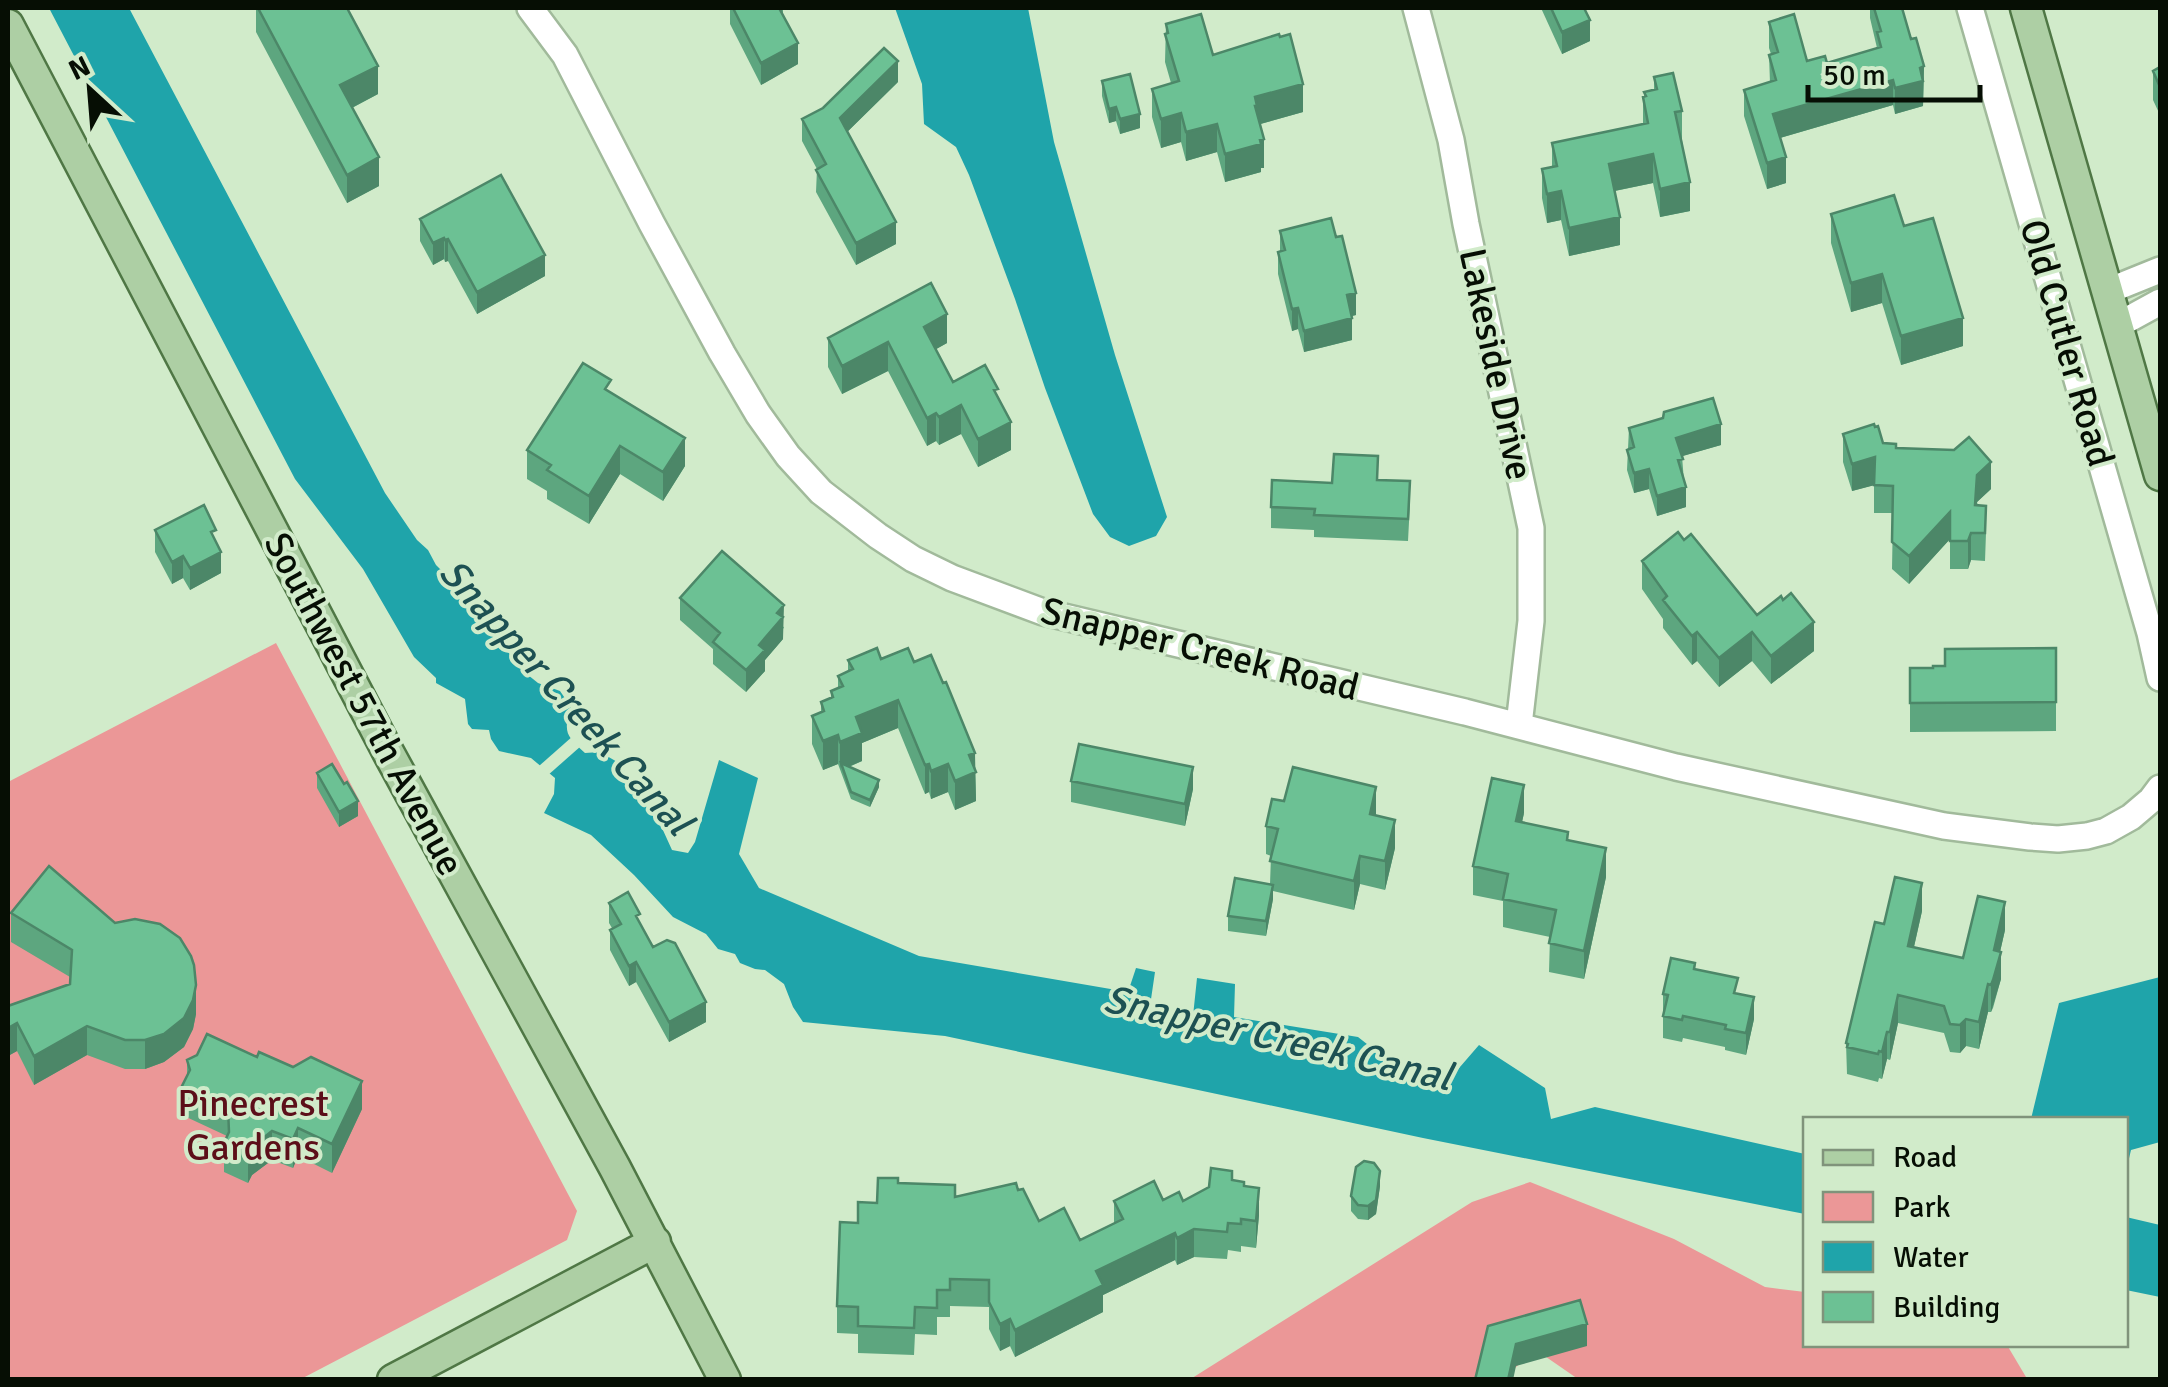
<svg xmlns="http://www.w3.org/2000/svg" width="2168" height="1387" viewBox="0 0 2168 1387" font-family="Signika,sans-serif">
  <rect width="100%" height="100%" fill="#d1ebca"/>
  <!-- green -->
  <path fill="#eb9797" d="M276,643L577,1211L567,1240L301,1379L8,1380V782Z
    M1530,1182L1674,1239L1765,1287L1805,1292L1806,1344L2007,1345L2026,1377L2089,1379H1578L1536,1350L1502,1379L1189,1380L1472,1202Z"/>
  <!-- water -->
  <path fill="#1fa4aa" d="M49,8H129L385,493L417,540L428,550L436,565L455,584L474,595L492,622L495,637L528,675L538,683L560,691L571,707C563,733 566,735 585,753L600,752L619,763L662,828L672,850L688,853L695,842L719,760L758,778L739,854L759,888L919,956L1128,992L1136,968L1155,972L1150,1006L1193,1016L1197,978L1235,984L1234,1017L1358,1037L1409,1077L1447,1082L1479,1045L1545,1088L1551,1119L1595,1107L1805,1154V1214L1423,1138L945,1036L803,1022L793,1007L784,984L765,970L755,969L740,963L735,954L718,949L706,934L673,917L634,875L591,835L544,813L554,794L555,778L531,758L499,751L491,739L489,730L472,729L468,724L465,699L436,683V678L414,657L363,569L295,479Z
    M895,8H1028L1054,142L1115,355L1167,517L1156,536L1129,546L1110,537L1093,514L1045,388L1015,299L969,175L956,147L924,124L922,84Z
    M2160,977V1142L2131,1150L2126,1171V1120L2031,1119L2059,1003Z
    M2126,1217L2160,1225V1297L2126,1290Z"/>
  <!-- pier -->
  <path fill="#d1ebca" d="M573,736L581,746L547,776L539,766Z"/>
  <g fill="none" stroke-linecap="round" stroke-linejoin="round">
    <!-- minor casing -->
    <g stroke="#a1ba9b" stroke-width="30">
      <path id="minor" d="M530,8L565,55L652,224L722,353L758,414L788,456L821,492L878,536L913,559L952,578L1043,612L1465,712L1676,767L1944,826L2030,837L2058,839L2087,836L2106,831L2131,817L2151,800L2160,788
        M1416,8L1451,140L1466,224L1531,528V621L1519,725
        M1970,8L2150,633L2160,678
        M2108,291L2160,270
        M2118,325L2160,302"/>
    </g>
    <!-- major casing -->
    <g stroke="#4f7745" stroke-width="35">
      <path id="major" d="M2026,8L2160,475
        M8,25L388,752L615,1168L725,1380
        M393,1380L655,1242"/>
    </g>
    <!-- minor -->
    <use href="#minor" stroke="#fff" stroke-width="25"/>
    <!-- major -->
    <use href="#major" stroke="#adcfa4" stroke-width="30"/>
  </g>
  <!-- wall -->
  <path fill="#5da67f" d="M256,8H347L378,94L352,108L379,186L347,203L256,32Z
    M730,8H783V14L798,64L761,85L730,24Z
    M1541,8H1584L1590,41L1562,54Z
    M1870,8H1902L1911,39L1924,66L1923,106L1895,114L1893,105L1780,138L1786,183L1767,189L1744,116V90L1770,83L1769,55L1771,54L1769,48V22L1807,61L1827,63L1877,48L1870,18Z
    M1166,24L1303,112L1260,124L1264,168H1261V172L1225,182L1217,152L1186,161L1181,142L1161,148L1152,117V89L1171,83L1165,62Z
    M2160,67V115L2153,100V71Z
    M1654,77L1682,111V140L1690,211L1660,217L1653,183L1615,191L1620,245L1569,256L1561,220L1547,223L1542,198V169L1552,167V143L1643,124V97H1644V92L1654,90Z
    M1102,81L1140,128L1120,134L1116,121L1109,123L1102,96Z
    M898,82L847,132L896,244L856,265L816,192L817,169L802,141V119Z
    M1831,214L1963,346L1901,365L1882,303L1851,312L1831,243Z
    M420,219L545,276L477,314L448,261L445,262L444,259L433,265L420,241Z
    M1280,231L1356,315L1352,316V340L1304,352L1298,329L1292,331L1278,274V252L1280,251Z
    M828,338L947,343L936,349L953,382L998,397L1011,450L978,467L961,434L939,445L936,441L927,446L888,371L842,394L828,367Z
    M611,393L685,466L663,501L620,474L589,524L547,499V491L527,479V450Z
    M1629,428L1721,445L1682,456L1686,507L1657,516L1649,489L1634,493L1627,470Z
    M1843,434L1883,443L1991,489L1977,502L1986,533L1985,561L1971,560L1968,569H1950V539L1909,584L1892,569L1893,513H1874V485L1852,491L1843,462Z
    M1378,480L1410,503L1408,541L1314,537V530L1271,528V507L1332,483Z
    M155,530L221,573L190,590L183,578L172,584L155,552Z
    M1684,540L1757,615L1814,651L1771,684L1752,661L1719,687L1697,661L1692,665L1663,628V619L1642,589V561Z
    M680,598L784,627L783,629V639L765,660V671L746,692L713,664V649L680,620Z
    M2056,648V731L1910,732V668H1933Z
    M881,659L914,662L975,770L976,801L955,810L948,792L931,799L929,792L925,794L898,728L862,743V761L849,767L879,787L870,807L851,799L838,764L823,770L812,744V716L821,712V702L831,698V691L838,688V676L848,671V660Z
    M317,773L344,784L358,816L339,827L317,788Z
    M1071,781L1193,789L1185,826L1071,802Z
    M1524,813L1522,822L1568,840L1606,877L1584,979L1549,972L1550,937L1503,927V901L1473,895V866Z
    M1376,816L1395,848L1385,890L1360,884L1354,910L1273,891V899L1266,936L1228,931V916L1270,884L1271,856L1266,854V826Z
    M609,903L640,923L653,947L706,1022L669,1042L636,982L629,986L610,950V930L612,928L609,923Z
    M1922,911L1914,947L1963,958L2005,930L2000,952L2001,979L1993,1008L1991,1012H1988L1979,1049L1966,1046L1960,1053L1950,1052L1944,1033L1898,1023L1890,1060L1887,1059L1882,1079L1879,1078L1878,1082L1847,1074L1846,1043L1884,924Z
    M11,913L196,1014L193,1029L184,1047L164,1062L145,1069H125L87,1055L34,1085L17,1051L8,1056V1006L70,984V977L11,942Z
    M1695,969L1738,994L1754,1019L1746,1055L1725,1050V1047L1683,1038L1682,1042L1663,1038V994Z
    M187,1060L362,1109L332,1173L298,1156L293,1168L272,1160L252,1175L248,1183L224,1172V1143L227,1136L182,1115V1086L187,1076Z
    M1232,1180L1244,1186L1259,1215L1256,1248L1241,1246V1252L1228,1250L1227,1259L1194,1257L1177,1265L1175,1260L1103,1295V1312L1015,1357L1010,1346L1000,1351L989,1329V1307L950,1306V1317H937V1335L915,1334L914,1355L858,1353V1334L837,1333V1306L877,1203L898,1183L955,1197L1018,1190L1039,1221L1080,1240L1114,1223V1201H1183Z
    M1380,1186L1376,1214L1368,1220L1358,1219L1351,1211V1196Z"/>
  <!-- shaded-wall -->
  <path fill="#4c8768" d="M1590,20V41L1562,54V32Z
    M798,43V64L761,85V63Z
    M898,61V82L840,139V118Z
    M378,66V94L340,114V85Z
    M1924,66L1923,106L1895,114V88L1920,68Z
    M1893,80V105L1773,140V114Z
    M1303,84V112L1257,125L1255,97Z
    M1116,107V121L1109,123V109Z
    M1181,113V142L1161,148V119Z
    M1140,114V128L1120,134V119Z
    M1217,124V152L1186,161V132Z
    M1264,139V168H1261V172L1225,182V154Z
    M1653,154V183L1609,192V164Z
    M379,157V186L347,203V175Z
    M1786,157V183L1767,189V163Z
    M1690,182V211L1660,217V189Z
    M1561,191V220L1547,223V194Z
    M1620,217V245L1569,256V228Z
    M896,222V244L856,265V243Z
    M444,238V259L433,265V243Z
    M448,239V261L445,262V240Z
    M545,255V276L477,314V292Z
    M1882,274V303L1851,312V283Z
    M1356,293V315L1347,317V295Z
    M1298,308V329L1292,331V309Z
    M947,314V343L924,356V327Z
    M1352,318V340L1304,352V331Z
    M1963,318V346L1901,365V336Z
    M888,342V371L842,394V366Z
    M961,405V434L939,445V417Z
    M936,413V441L927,446V418Z
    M1011,422V450L978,467V439Z
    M1721,424V445L1676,458V438Z
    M685,438V466L663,501V472Z
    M620,446V474L589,524V496Z
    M1875,457V485L1852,491V464Z
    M1991,462V489L1977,502L1975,533L1977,475Z
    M1649,469V489L1634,493V473Z
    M1686,487V507L1657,516V496Z
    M1950,512V539L1909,584V556Z
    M1971,533V560L1968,569V541Z
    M221,552V573L190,590V568Z
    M183,556V578L172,584V562Z
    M784,605L783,639L765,660V671L746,692V670L777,613Z
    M1814,622V651L1771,684V656Z
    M1697,632V661L1692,665V636Z
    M1752,632V661L1719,687V658Z
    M898,700V728L862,743V761L843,769L841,763L840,770V742L856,717Z
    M838,735V764L823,770V741Z
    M975,753L976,801L955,810V781L969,755Z
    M929,764V792L925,794V765Z
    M948,764V792L931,799V771Z
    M1193,767V789L1185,826V804Z
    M879,780V787L870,807V800Z
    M1524,785V813L1516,849V821Z
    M1376,787V816L1370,814Z
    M358,801V816L339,827V812Z
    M1395,820V848L1385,890V861Z
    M1606,848V877L1584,979V951Z
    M1360,856V884L1354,910V881Z
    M1922,883V911L1908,973V946Z
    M1273,885V899L1266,936V921Z
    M2005,902V930L1994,978V950Z
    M2001,952V979L1991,1012V985Z
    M636,962V982L629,986V966Z
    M1988,984V1012L1979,1049V1022Z
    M196,985V1014L193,1029L184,1047L164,1062L145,1069V1040Z
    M1898,995V1023L1890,1060V1032Z
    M1754,997V1019L1746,1055V1033Z
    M706,1002V1022L669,1042V1022Z
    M1966,1019V1046L1960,1053V1025Z
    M17,1023V1051L8,1056V1028Z
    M87,1026V1055L34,1085V1056Z
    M1887,1032V1059L1882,1079V1052Z
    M362,1081V1109L332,1173V1144Z
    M298,1128V1156L293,1168V1139Z
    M272,1131V1160L252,1175L248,1183V1154L252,1147Z
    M1380,1171V1186L1376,1214L1368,1220V1206Z
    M1259,1188V1215L1256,1248V1221Z
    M1194,1229V1257L1177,1265V1238Z
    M1175,1233V1260L1103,1295V1312L1015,1357V1330L1096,1271Z
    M1010,1319V1346L1000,1351V1324Z
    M1587,1324V1346L1516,1366L1513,1380H1508L1516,1344Z"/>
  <!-- building -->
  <path fill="#6cc194" stroke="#4c8768" stroke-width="2.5" d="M258,8H347L378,66L340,85L379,157L347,175Z
    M733,8H779L798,43L761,63Z
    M1551,8H1584L1590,20L1562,32Z
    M1874,8H1902L1911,39L1916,38L1924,66L1920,68L1923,81L1895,88L1893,80L1773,114L1786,157L1767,163L1744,90L1776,80L1769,55L1778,52L1769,22L1794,14L1807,61L1825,56L1827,63L1881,47L1877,32L1881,31Z
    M1201,14L1213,55L1279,34L1280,37L1290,34L1303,84L1255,97L1257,106H1255L1264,139L1260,140L1261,144L1225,154L1217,124L1186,132L1181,113L1161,119L1152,89L1179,81L1165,34L1168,33L1166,24Z
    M884,48L898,61L840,118L896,222L856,243L816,170L826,164L802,119L823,108Z
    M2160,67V87L2153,71Z
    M1673,73L1682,111L1675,112L1690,182L1660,189L1653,154L1609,164L1620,217L1569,228L1561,191L1547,194L1542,169L1557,166L1552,143L1648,123L1643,97L1646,96L1644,92L1657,89L1654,77Z
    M1130,74L1140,114L1120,119L1116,107L1109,109L1102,81Z
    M501,175L545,255L477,292L448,239L445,240L444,238L433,243L420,219Z
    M1894,195L1904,226L1933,218L1963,318L1901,336L1882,274L1851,283L1831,214Z
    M1331,218L1336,237L1342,236L1356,293L1347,295L1352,318L1304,331L1298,308L1292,309L1278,252L1285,250L1280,231Z
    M931,283L947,314L924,327L953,382L985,365L998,389L994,390L1011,422L978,439L961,405L939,417L936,413L927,418L888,342L842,366L828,338Z
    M583,363L611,380L605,389L685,438L663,472L620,446L589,496L547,470L551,465L527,450Z
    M1713,398L1721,424L1676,438L1683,459L1678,460L1686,487L1657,496L1649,469L1634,473L1627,450L1634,447L1629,428L1663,418L1664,412Z
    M1874,424L1875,427L1878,426L1883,443L1896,444V448L1954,450L1969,437L1991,462L1977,475L1975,505L1986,506L1985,533H1971L1968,541H1950V512L1909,556L1892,542L1893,486L1874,485L1875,457L1852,464L1843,434Z
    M1334,454L1378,456L1377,480L1410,481L1408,519L1314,515L1315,509L1271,507L1272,480L1332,483Z
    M204,505L216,530L211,532L221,552L190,568L183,556L172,562L155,530Z
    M1678,532L1684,540L1691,534L1757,615L1781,596L1783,600L1791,593L1814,622L1771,656L1752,632L1719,658L1697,632L1692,636L1663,600L1667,596L1642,561Z
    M722,551L784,605L777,613L783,617L759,645L765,650L746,670L713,642L720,633L680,598Z
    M877,648L881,659L908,648L914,662L931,655L943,683L946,682L975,753L969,755L976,772L955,781L948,764L931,771L929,764L925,765L898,700L856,717L862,733L840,742L838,735L823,741L812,716L824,711L821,702L833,697L831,691L843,686L838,676L853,669L848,660Z
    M2056,648V702L1910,703V668H1933V666H1945V649Z
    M1079,744L1193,767L1185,804L1071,781Z
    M841,763L879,780L870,800L851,792Z
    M332,764L344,784L347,782L358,801L339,812L317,773Z
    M1293,767L1376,787L1370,814L1395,820L1385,861L1360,856L1354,881L1270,861L1278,829L1266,826L1272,799L1284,801Z
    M1492,778L1524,785L1516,821L1568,832L1567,840L1606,848L1584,951L1549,943L1556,910L1503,899L1508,874L1473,866Z
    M49,866L115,923L135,919L160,924L180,938L191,956L194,965L196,985L193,1000L184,1018L164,1034L145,1040H125L87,1026L34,1056L17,1023L8,1028V1006L70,984L72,950L11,913Z
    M1895,877L1922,883L1908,946L1963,958L1978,896L2005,902L1994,950L2001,952L1993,980L1991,985L1988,984L1979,1022L1966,1019L1960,1025L1950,1024L1944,1006L1898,995L1890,1032H1887L1882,1052L1879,1051L1878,1054L1847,1047L1848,1044L1846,1043L1875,922L1884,924Z
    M1235,878L1273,885L1266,921L1228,916Z
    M628,892L640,914L636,916L653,947L667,940L675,943L706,1002L669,1022L636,962L629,966L610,930L621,924L609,903Z
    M1671,958L1695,963L1694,969L1738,978L1734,993L1754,997L1746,1033L1725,1029L1726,1025L1683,1016L1682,1020L1663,1016L1668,995L1663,994Z
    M207,1034L257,1057L259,1052L293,1067L311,1057L362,1081L332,1144L298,1128L293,1139L272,1131L252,1147L248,1154L224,1143L229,1132L228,1108L182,1086L190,1070L187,1060L197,1055Z
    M1364,1161L1374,1163L1380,1171L1376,1200L1368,1206L1358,1205L1351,1196L1356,1167Z
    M1211,1168L1232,1171V1180L1244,1182V1186L1259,1188L1256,1221L1241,1219V1224L1228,1223L1227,1232L1194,1229L1177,1238L1175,1233L1096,1271L1103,1285L1015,1330L1010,1319L1000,1324L989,1302V1280L950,1279V1290H937V1308L915,1307L914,1328L858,1326V1307L837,1306L840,1222L858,1223V1202L877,1203L878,1178H898V1183L955,1185V1197L1016,1183L1018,1190L1023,1189L1039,1221L1064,1208L1080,1240L1123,1219L1114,1201L1154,1181L1163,1200L1179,1192L1183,1201L1209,1187Z
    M1580,1300L1587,1324L1516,1344L1508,1380H1475L1488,1326Z"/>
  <g text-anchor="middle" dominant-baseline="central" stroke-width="8" stroke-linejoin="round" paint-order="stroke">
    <!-- street labels -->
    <g font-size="38" fill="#060e04" stroke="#d1ebca">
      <text transform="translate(2067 343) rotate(74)">Old Cutler Road</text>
      <text transform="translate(1496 364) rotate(78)">Lakeside Drive</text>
      <text transform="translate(1200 649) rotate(14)">Snapper Creek Road</text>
      <text transform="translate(364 704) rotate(62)">Southwest 57th Avenue</text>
    </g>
    <!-- park labels -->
    <g font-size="38" fill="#5c0f19" stroke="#d1ebca">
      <text x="253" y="1103">Pinecrest<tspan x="253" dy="44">Gardens</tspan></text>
    </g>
    <!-- water labels -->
    <g font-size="40" font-style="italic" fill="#1d5153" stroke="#d1ebca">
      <text transform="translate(566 697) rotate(48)">Snapper Creek Canal</text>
      <text transform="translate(1278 1038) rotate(13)">Snapper Creek Canal</text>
    </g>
  </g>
  <!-- border -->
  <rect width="2168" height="1387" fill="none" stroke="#060e04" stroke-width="20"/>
  <!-- legend -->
  <rect x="1803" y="1117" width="325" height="230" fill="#d1ebca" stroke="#80937b" stroke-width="2.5"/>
  <rect x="1823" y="1150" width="50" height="15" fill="#adcfa4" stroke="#80937b" stroke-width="2.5"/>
  <text x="1893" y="1167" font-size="30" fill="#060e04">Road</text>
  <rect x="1823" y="1192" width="50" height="30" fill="#eb9797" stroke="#80937b" stroke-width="2.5"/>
  <text x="1893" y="1217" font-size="30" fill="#060e04">Park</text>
  <rect x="1823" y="1242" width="50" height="30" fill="#1fa4aa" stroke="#80937b" stroke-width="2.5"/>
  <text x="1893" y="1267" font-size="30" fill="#060e04">Water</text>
  <rect x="1823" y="1292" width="50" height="30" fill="#6cc194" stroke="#80937b" stroke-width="2.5"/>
  <text x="1893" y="1317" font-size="30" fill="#060e04">Building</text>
  <!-- north arrow -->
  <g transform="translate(90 90) rotate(334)" stroke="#d1ebca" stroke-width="8" paint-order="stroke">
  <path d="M0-8L18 38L0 25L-18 38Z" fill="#060e04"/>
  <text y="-15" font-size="28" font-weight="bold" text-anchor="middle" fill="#060e04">N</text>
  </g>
  <!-- scale -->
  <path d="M1808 85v15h172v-15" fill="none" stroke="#060e04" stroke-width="5"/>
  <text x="1823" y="85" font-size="30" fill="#060e04" stroke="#d1ebca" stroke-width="8" paint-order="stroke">50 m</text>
</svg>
